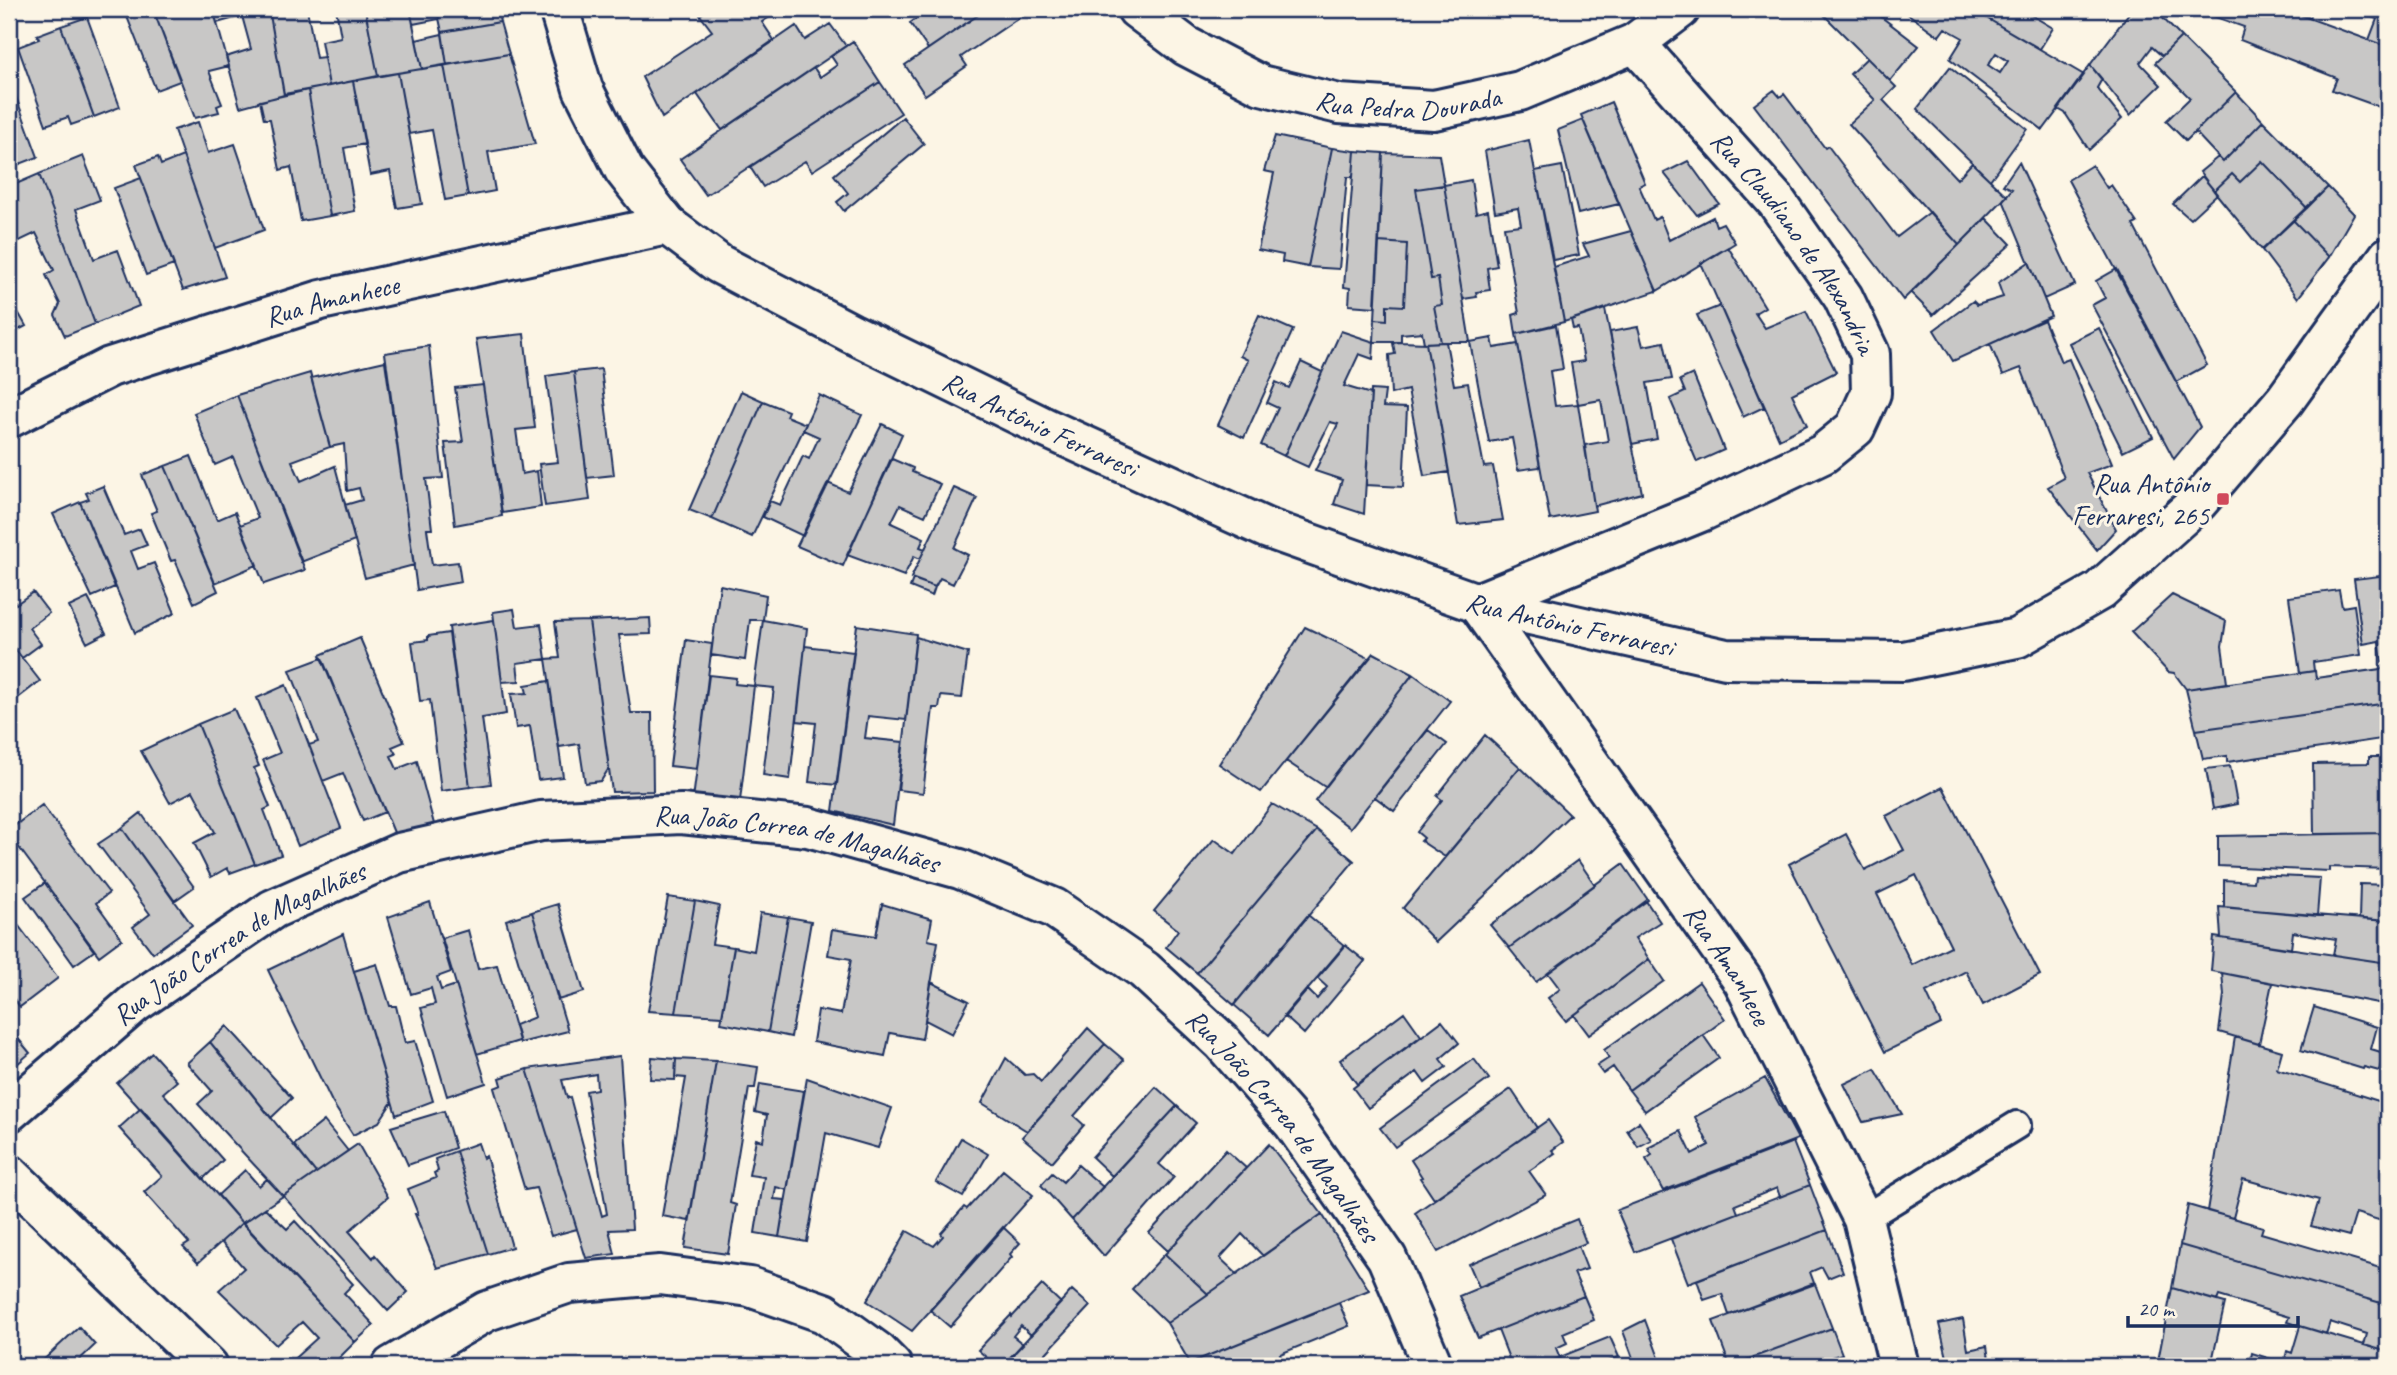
<svg xmlns="http://www.w3.org/2000/svg" width="2397" height="1375" viewBox="0 0 2397 1375" font-family="Caveat,sans-serif">
  <rect width="100%" height="100%" fill="#fcf5e5"/>
  <filter id="ink" filterUnits="userSpaceOnUse"><feTurbulence type="fractalNoise" baseFrequency=".0143" numOctaves="2"/><feDisplacementMap in="SourceGraphic" scale="14" xChannelSelector="R" yChannelSelector="G"/><feConvolveMatrix kernelMatrix="1 2 1 2 8 2 1 2 1" color-interpolation-filters="sRGB"/></filter>
  <g filter="url(#ink)">
    <!-- building -->
    <path fill="#c8c7c6" stroke="#1b2f5e" stroke-width="2" fill-rule="evenodd" d="M124,9H153L180,81L156,90Z
      M153,9H213L229,66L209,71L222,104L217,106L219,112L195,118Z
      M213,9H269L284,95L240,107L226,57L251,49L242,16L217,23Z
      M269,9H307L316,58L324,57L329,86L284,94Z
      M336,9H365L378,76L329,86L321,41L341,37Z
      M365,9H410L422,69L378,76Z
      M410,9H437L439,19L413,24Z
      M437,9H497L500,22L442,32Z
      M708,9H782L762,22L774,40L662,118L642,77L712,31L700,15Z
      M930,9H987L928,49L910,23Z
      M987,9H1032L961,57L967,66L925,95L905,65Z
      M1818,9H1871L1919,46L1890,81Z
      M1901,9H1971L2084,75L2043,130L1950,59L1963,38L1945,28L1939,36ZM1996,53L2008,61L2000,73L1988,65Z
      M1971,9H2030L2028,13L2053,28L2040,49Z
      M2132,9H2154L2181,37L2162,56L2152,47L2140,63L2161,85L2130,115L2090,65Z
      M2193,9H2284L2388,47V110L2332,90L2337,78L2240,40L2244,27Z
      M2284,9H2313L2310,18Z
      M2349,9H2388V47L2369,40L2377,19Z
      M87,17L120,107L94,117L61,26Z
      M500,22L509,54L447,65L442,32Z
      M830,24L846,46L722,130L697,94L796,26L805,40Z
      M61,26L94,117L71,125L68,117L46,125L18,47L39,39L37,35Z
      M442,34L447,65L422,69L416,40Z
      M2181,37L2236,92L2186,141L2166,121L2190,98L2155,63Z
      M853,41L880,82L706,195L680,159L814,68L820,77L837,65L831,56Z
      M509,54L535,144L488,152L495,191L468,196L444,65Z
      M1867,58L1896,87L1883,100L1957,179L1972,163L2007,196L1959,245L1849,124L1875,100L1850,74Z
      M444,65L468,196L445,200L432,130L409,134L398,73Z
      M2090,65L2102,79L2097,88L2122,119L2089,150L2065,113L2058,109Z
      M1950,67L2027,129L1990,180L1917,109Z
      M398,73L422,204L397,208L390,171L370,175L353,81Z
      M9,78L38,157L12,167L9,160Z
      M353,81L365,144L344,148L355,211L330,216L308,90Z
      M880,82L901,113L812,171L805,161L763,187L750,167Z
      M308,90L330,216L301,221L291,167L280,170L270,119H264L260,101Z
      M1774,90L1780,97L1784,94L1825,148L1828,146L1897,237L1930,212L1959,245L1903,300L1754,105Z
      M2236,92L2263,121L2223,162L2195,132Z
      M1611,102L1645,183L1639,186L1654,220L1660,217L1669,240L1713,217L1716,226L1723,223L1735,243L1657,291L1581,115Z
      M903,117L924,144L844,211L837,202L848,193L834,175Z
      M1583,120L1619,204L1578,214L1558,130Z
      M2263,121L2328,187L2307,208L2262,161L2240,182L2232,174L2214,191L2200,172L2218,157L2223,162Z
      M198,122L208,153L235,144L264,230L215,248L174,130Z
      M1275,136L1332,148L1308,267L1282,262L1283,255L1258,250L1274,173L1264,171Z
      M1529,140L1564,322L1516,334L1513,315L1519,313L1504,227L1521,225L1518,208L1495,212L1485,151Z
      M1332,148L1355,151L1353,177H1347L1339,269L1308,267Z
      M1355,151L1383,153L1375,307L1349,305L1350,288L1344,287Z
      M1383,153L1439,155L1444,185L1416,189L1431,279L1438,278L1442,305L1434,306L1441,342L1424,343L1422,332L1401,334V342H1374L1375,319L1387,320V305L1404,306L1407,244L1379,242Z
      M83,156L100,200L76,209L94,259L118,250L139,306L95,324L39,174Z
      M183,156L225,277L183,290L136,165L158,157L161,165Z
      M1688,161L1719,204L1697,215L1664,173Z
      M2262,161L2307,208L2262,250L2214,191L2232,174L2240,182Z
      M2019,162L2075,285L2044,299L2003,200L2012,189L2003,185Z
      M2092,165L2107,188L2111,185L2137,223L2133,225L2207,365L2176,382L2068,180Z
      M1562,166L1579,255L1553,260L1535,171Z
      M39,174L95,324L65,336L55,315L60,304L46,275L54,270L36,233L9,246V187Z
      M2202,176L2217,194L2190,219L2173,204Z
      M141,178L174,265L146,275L114,188Z
      M1471,180L1476,213L1488,210L1497,266L1487,268L1490,290L1476,292L1477,297L1463,299L1444,185Z
      M1444,185L1463,299L1470,342H1441L1434,306L1442,305L1438,278L1431,279L1416,189Z
      M2328,187L2354,214L2329,257L2293,220Z
      M1986,218L2011,244L1933,315L1911,293Z
      M2293,220L2329,257L2298,298L2262,250Z
      M1631,231L1657,291L1564,322L1554,267L1589,256L1583,244Z
      M1379,242L1407,244L1404,306L1387,305V320L1375,319Z
      M1728,247L1765,307L1755,313L1765,328L1806,311L1836,372L1792,394L1807,425L1779,439L1701,263Z
      M2029,262L2051,316L1953,361L1934,330L1973,301L1977,305L2003,297L1998,283Z
      M2117,269L2200,427L2174,459L2092,305L2105,298L2096,281Z
      M9,296L26,326L9,335Z
      M1720,306L1764,407L1743,417L1697,315Z
      M1605,309L1642,493L1594,506L1585,445L1608,441L1601,400L1578,404L1571,363L1584,361L1578,328L1573,329L1571,320Z
      M1259,315L1293,330L1244,438L1218,425L1248,360L1240,356Z
      M2044,320L2061,362L2069,359L2112,464L2087,473L2116,529L2097,550L2048,487L2064,478L2021,368L2003,375L1990,344Z
      M1556,325L1563,369L1550,371L1555,406L1578,404L1595,511L1550,520L1516,334Z
      M1638,327L1643,346L1664,342L1672,379L1647,383L1657,439L1632,444L1610,332Z
      M2099,328L2153,437L2123,452L2069,343Z
      M1341,331L1374,342L1373,359L1359,354L1344,386L1371,394L1364,514L1334,504L1342,480L1315,471L1338,424L1330,422L1308,467L1284,456Z
      M524,334L535,428L516,430L522,474L537,471L541,507L502,513L476,339Z
      M1492,338L1494,348L1518,344L1540,467L1518,470L1512,438L1489,442L1470,342Z
      M1401,342L1426,343L1449,472L1424,476L1408,390L1391,394L1389,355L1395,354L1393,343Z
      M1446,342L1454,385L1468,383L1484,467L1493,466L1503,520L1458,525L1426,343Z
      M429,346L443,478L426,479L432,529H427L432,565L458,562L461,582L417,590L385,353Z
      M385,361L414,565L365,578L345,505L362,500L359,488L347,491L344,444L330,447L311,378Z
      M1301,362L1322,372L1284,456L1261,445L1278,408L1267,403L1276,382L1289,388Z
      M601,369L614,475L587,478L574,372Z
      M574,372L590,500L545,506L539,464L558,462L546,376Z
      M310,373L330,447L292,461L301,481L335,466L355,541L301,562L237,395Z
      M1693,374L1724,450L1697,462L1670,399L1685,392L1680,380Z
      M483,385L502,516L455,525L445,443L463,442L455,388Z
      M1371,390L1385,391L1383,407L1407,408L1403,487L1366,485Z
      M741,391L763,401L712,519L689,510Z
      M237,395L305,570L264,584L240,525L258,518L233,457L215,465L194,413Z
      M819,395L862,415L803,536L763,517L770,501L780,505L803,456L809,459L819,437L803,430Z
      M763,401L788,411L786,416L806,424L752,537L712,519Z
      M882,424L902,434L843,566L797,546L828,483L848,492Z
      M191,456L217,520L235,512L257,565L215,583L165,466Z
      M892,459L913,468L912,472L940,484L925,516L900,505L891,523L924,538L920,547L925,549L920,559L914,556L904,576L847,555Z
      M165,466L218,591L194,603L175,560L171,561L151,513L157,511L142,475Z
      M103,486L124,535L140,529L147,545L131,551L138,569L154,563L175,613L135,633L80,502L89,499L86,493Z
      M954,488L977,498L954,548L968,555L953,584L940,578L935,587L911,578Z
      M80,502L115,587L92,597L53,514Z
      M2388,575V661L2382,662L2379,641L2363,644L2354,579Z
      M913,579L935,587L932,596L910,587Z
      M720,585L766,595L763,620H750L745,660L711,655Z
      M2339,590L2342,607L2354,605L2361,655L2313,662L2314,671L2300,673L2289,597Z
      M33,592L49,613L29,628L41,644L22,658L9,641V594L16,604Z
      M2172,595L2226,621L2222,646L2227,683L2186,689L2174,673L2168,672L2131,632Z
      M88,598L106,633L87,643L69,607Z
      M514,609L517,627L541,624L546,659L517,663L519,681L502,682L493,612Z
      M650,618L651,634L619,635L631,713H652L653,791L612,792L589,621Z
      M494,620L506,714L482,718L491,784L470,787L449,627Z
      M763,620L807,628L790,779L763,775L774,688L754,686Z
      M589,621L609,768L601,781L585,783L579,744L559,747L546,659L560,658L555,622Z
      M857,625L916,634L906,720L868,716L865,738L903,742L893,825L833,811Z
      M1305,627L1369,658L1261,792L1219,764Z
      M449,633L470,787L441,791L430,700L420,701L412,642L428,640V636Z
      M916,637L968,653L962,698L941,696L939,708H933L923,793L898,790Z
      M360,638L404,742L392,747L396,754L391,756L397,769L417,761L434,824L395,835L320,655Z
      M686,640L712,644L697,769L670,766Z
      M9,641L40,681L9,705Z
      M805,646L854,652L837,785L809,782L816,723L797,721Z
      M1374,653L1413,674L1325,787L1286,761Z
      M322,658L385,812L363,821L343,773L323,781L309,745L318,742L290,670Z
      M2388,668V703L2196,730L2186,689L2315,671L2316,678Z
      M1413,674L1450,701L1350,828L1315,801Z
      M709,675L736,678L735,684L754,686L740,801L693,799Z
      M549,681L563,777L538,780L530,726L516,728L511,694L527,693L525,685Z
      M286,685L341,828L298,846L263,760L280,753L257,698Z
      M2388,703V738L2227,762V756L2203,759L2196,730Z
      M234,709L259,766L254,768L270,807L264,810L281,855L255,864L198,724Z
      M198,724L255,864L230,873L227,868L211,877L194,843L215,832L193,791L170,803L141,751Z
      M1428,730L1447,744L1394,811L1375,797Z
      M1485,735L1520,767L1445,857L1421,841L1424,838L1417,832L1442,800L1437,796Z
      M2369,757H2388V833L2314,834L2313,764L2369,763Z
      M2230,766L2237,804L2213,809L2206,769Z
      M1520,767L1570,815L1436,942L1403,908Z
      M1943,787L2040,975L1983,1005L1966,971L1926,992L1941,1024L1885,1052L1789,864L1846,834L1865,870L1904,850L1886,816ZM1916,875L1951,946L1912,965L1877,894Z
      M1272,804L1317,830L1197,973L1166,947L1178,930L1154,911L1214,839L1235,854Z
      M42,805L109,893L96,903L122,939L99,956L9,834V830Z
      M141,813L194,887L174,901L122,828Z
      M122,828L192,925L153,953L133,927L150,914L98,844Z
      M1317,830L1354,861L1234,1005L1197,973Z
      M2388,833V869L2329,867V871L2218,866V836Z
      M1578,860L1595,885L1509,948L1490,925Z
      M1623,864L1648,900L1536,982L1509,948Z
      M2254,875L2320,878L2317,916L2224,907V880L2253,882Z
      M45,883L94,951L74,965L25,897Z
      M2360,884L2388,885V921L2359,919Z
      M668,897L695,901L676,1013L648,1011Z
      M695,901L719,906L712,944L734,947L722,1016L676,1013Z
      M1646,901L1660,922L1635,938L1649,959L1566,1021L1548,998L1560,989L1548,973Z
      M430,902L451,972L437,977L441,990L456,985L486,1083L447,1096L421,1008L435,1004L431,988L411,994L388,917Z
      M558,904L584,992L558,1000L532,912Z
      M882,904L932,919L928,940L938,942L922,1039L890,1033L885,1056L813,1042L818,1010L841,1014L851,959L828,955L832,929L876,936Z
      M2219,907L2388,921V963L2333,955L2336,939L2293,932L2291,949L2221,938Z
      M532,912L568,1031L520,1043L515,1025L535,1017L506,920Z
      M9,913L58,978L20,1007L9,992Z
      M760,913L788,917L768,1032L721,1023L734,947L754,951Z
      M1308,915L1345,946L1269,1035L1234,1005Z
      M788,917L811,921L791,1037L768,1032Z
      M468,930L478,969L497,965L519,1041L477,1054L442,938Z
      M343,934L392,1102L379,1122L353,1135L332,1102L268,970Z
      M2214,937L2388,963V1005L2211,971Z
      M1345,945L1365,961L1304,1034L1284,1016L1307,989L1317,999L1327,987L1317,978Z
      M1649,959L1664,981L1589,1035L1574,1015Z
      M377,964L390,1006H396L405,1043L415,1041L433,1101L396,1115L354,971Z
      M2222,973L2272,983L2259,1044L2219,1032L2224,995Z
      M931,982L969,1001L952,1034L925,1020Z
      M1699,982L1725,1019L1629,1090L1613,1067L1603,1074L1597,1066L1609,1058L1604,1050Z
      M2314,1007L2377,1027L2371,1049L2384,1053L2379,1071L2364,1067L2363,1069L2301,1050Z
      M1404,1012L1421,1036L1357,1084L1340,1060Z
      M1442,1021L1459,1043L1440,1059L1446,1067L1425,1083L1417,1072L1368,1108L1353,1088Z
      M227,1026L292,1098L271,1118L210,1042Z
      M1088,1028L1105,1044L1027,1131L982,1103L1006,1058L1025,1075L1033,1074L1041,1082Z
      M11,1030L30,1053L9,1071V1032Z
      M1703,1035L1719,1058L1645,1111L1629,1090Z
      M2235,1037L2282,1051L2277,1069L2388,1104V1223L2356,1213L2349,1236L2311,1226L2319,1200L2243,1179L2233,1218L2207,1211Z
      M210,1042L316,1173L283,1196L198,1104L212,1091L187,1063Z
      M1105,1044L1124,1060L1074,1116L1084,1125L1052,1162L1022,1137Z
      M152,1053L177,1081L163,1093L223,1160L203,1179L117,1083Z
      M620,1056L632,1229L609,1230L615,1254L586,1258L527,1069ZM596,1074L597,1089L586,1091L607,1214L602,1216L570,1097L567,1098L562,1080Z
      M652,1057L676,1059L675,1080L650,1079Z
      M676,1059L716,1061L689,1221L662,1216L686,1078L675,1077Z
      M1474,1059L1489,1079L1395,1147L1380,1128Z
      M716,1061L758,1067L755,1088H749L730,1203L736,1205L728,1254L685,1248Z
      M527,1069L577,1229L551,1236L536,1188L525,1190L494,1088L502,1085L500,1078Z
      M1875,1069L1902,1114L1863,1122L1844,1084Z
      M807,1078L892,1108L878,1148L826,1133L807,1242L779,1237Z
      M1765,1078L1798,1139L1663,1191L1646,1159L1652,1155L1648,1148L1681,1131L1692,1154L1709,1145L1695,1117Z
      M760,1084L804,1091L787,1190L776,1187L774,1199L785,1200L779,1237L755,1233L764,1177L749,1175L756,1139L763,1141L767,1115L755,1112Z
      M1156,1087L1177,1106L1112,1176L1092,1157Z
      M1511,1089L1537,1128L1434,1199L1420,1178L1422,1177L1411,1160Z
      M1177,1106L1196,1123L1159,1164L1174,1177L1104,1256L1072,1220Z
      M141,1108L242,1223L198,1263L183,1247L189,1243L144,1192L162,1176L119,1128Z
      M444,1111L455,1148L408,1165L391,1127Z
      M1548,1120L1563,1142L1552,1150L1555,1153L1529,1171L1546,1195L1438,1252L1415,1213Z
      M324,1121L348,1151L316,1173L294,1145Z
      M1639,1122L1651,1140L1638,1147L1627,1130Z
      M961,1138L988,1154L963,1197L936,1182Z
      M1793,1142L1810,1185L1780,1197L1777,1188L1735,1205L1738,1213L1635,1252L1617,1210Z
      M478,1143L483,1158L486,1156L512,1247L488,1254L456,1151Z
      M358,1144L388,1197L349,1231L373,1258L375,1255L408,1292L388,1311L283,1196Z
      M1269,1144L1322,1214L1263,1256L1242,1234L1220,1258L1237,1274L1208,1294L1165,1254Z
      M1226,1150L1246,1168L1168,1251L1149,1233Z
      M456,1151L488,1254L437,1268L415,1214H418L408,1189L436,1178L434,1173L438,1171L435,1159Z
      M1078,1165L1103,1187L1072,1220L1041,1185L1052,1173L1063,1182Z
      M245,1170L259,1186L267,1179L283,1196L242,1223L218,1195Z
      M1003,1170L1033,1195L912,1331L867,1301L907,1231L934,1246L943,1236L941,1233L964,1207L967,1209Z
      M1810,1185L1827,1230L1688,1283L1671,1239Z
      M2188,1205L2263,1227L2261,1233L2388,1270V1305L2180,1245Z
      M265,1208L287,1229L295,1221L353,1284L344,1293L374,1325L355,1342L243,1223Z
      M1322,1214L1369,1290L1190,1363L1167,1323Z
      M1577,1219L1586,1243L1479,1287L1469,1264Z
      M242,1223L355,1342L337,1360L343,1366H286L317,1338L302,1322L276,1345L219,1290L244,1268L221,1242Z
      M1003,1227L1020,1243L1010,1254L1012,1257L950,1327L930,1310Z
      M1827,1230L1843,1272L1828,1278L1822,1267L1810,1272L1814,1283L1729,1315L1722,1294L1704,1300L1697,1280Z
      M2180,1245L2388,1305V1352L2364,1345L2367,1334L2330,1322L2326,1334L2287,1322L2289,1317L2219,1296L2217,1301L2172,1288Z
      M1578,1246L1587,1269L1574,1273L1584,1296L1478,1338L1459,1296Z
      M1165,1254L1208,1294L1167,1323L1132,1289Z
      M1815,1284L1832,1328L1730,1366L1713,1321Z
      M1042,1285L1061,1303L1031,1335L1021,1326L1013,1336L1023,1344L1002,1366H996L978,1350L1011,1315L1012,1317Z
      M2172,1288L2225,1303L2211,1366H2157Z
      M1072,1290L1090,1306L1034,1366H1002Z
      M1584,1296L1594,1320L1563,1333L1567,1343L1556,1348L1560,1358L1533,1366H1512L1498,1330Z
      M1339,1303L1349,1326L1280,1354L1285,1366H1191L1190,1363Z
      M1963,1319L1968,1350L1987,1346L1990,1366H1949L1939,1324Z
      M1645,1320L1662,1366H1636L1623,1331Z
      M2300,1326L2388,1352V1366H2249L2252,1353L2284,1363L2287,1351L2292,1353Z
      M79,1327L95,1345L73,1366H37Z
      M1832,1328L1842,1354L1832,1357L1835,1366H1730Z
      M1610,1337L1619,1357L1607,1362L1609,1366H1564L1560,1357Z"/>
    <g fill="none" stroke-linecap="round" stroke-linejoin="round">
      <!-- lane casing -->
      <g stroke="#1b2f5e" stroke-width="32">
        <path id="lane" d="M1863,1219L2017,1125"/>
      </g>
      <!-- street casing -->
      <g stroke="#1b2f5e" stroke-width="44">
        <g id="street">
          <path id="s1" d="M559,9L583,89L624,170L667,225L719,264L851,333L1046,428L1266,528L1477,603L1726,659L1903,661L2017,638L2099,591L2198,502L2285,400L2388,257"/>
          <path id="s2" d="M1137,9L1186,46L1261,85L1339,104L1434,110L1520,91L1635,43L1680,9"/>
          <path id="s3" d="M1635,43L1776,201L1843,297L1870,354L1871,393L1855,428L1823,454L1703,511L1477,603L1743,981L1863,1219L1899,1366"/>
          <path id="s4" d="M9,418L110,367L321,300L667,225"/>
          <path id="s5" d="M9,1112L135,1003L273,909L399,853L541,821L681,814L808,827L960,869L1054,908L1144,970L1222,1042L1293,1123L1387,1258L1433,1366"/>
          <path d="M9,1174L208,1366"/>
          <path d="M392,1366L487,1311L569,1283L660,1275L750,1287L824,1313L878,1352L892,1366"/>
        </g>
      </g>
      <!-- lane -->
      <use href="#lane" stroke="#fcf5e5" stroke-width="26"/>
      <!-- street -->
      <use href="#street" stroke="#fcf5e5" stroke-width="38"/>
    </g>
  </g>
  <!-- markers -->
  <rect fill="#d1495b" stroke="#fcf5e5" stroke-width="2.5" x="2216" y="492" width="14" height="14" rx="3.5"/>
  <g text-anchor="middle" dominant-baseline="central" stroke-width="6" stroke-linejoin="round" paint-order="stroke">
    <!-- street labels -->
    <g font-size="28" fill="#1b2f5e" stroke="#fcf5e5">
      <text stroke="none"><textPath href="#s2" startOffset="296">Rua Pedra Dourada</textPath></text>
      <text stroke="none"><textPath href="#s3" startOffset="256">Rua Claudiano de Alexandria</textPath></text>
      <text stroke="none"><textPath href="#s4" startOffset="345">Rua Amanhece</textPath></text>
      <text stroke="none"><textPath href="#s1" startOffset="668">Rua Antônio Ferraresi</textPath></text>
      <text stroke="none"><textPath href="#s1" startOffset="1236">Rua Antônio Ferraresi</textPath></text>
      <text stroke="none"><textPath href="#s5" startOffset="875">Rua João Correa de Magalhães</textPath></text>
      <text stroke="none"><textPath href="#s5" startOffset="287">Rua João Correa de Magalhães</textPath></text>
      <text stroke="none"><textPath href="#s3" startOffset="1328">Rua Amanhece</textPath></text>
      <text stroke="none"><textPath href="#s5" startOffset="1463">Rua João Correa de Magalhães</textPath></text>
    </g>
    <!-- poi labels -->
    <g font-size="28" fill="#1b2f5e" stroke="#fcf5e5" text-anchor="end">
      <text x="2209" y="483">Rua Antônio<tspan x="2209" dy="32">Ferraresi, 265</tspan></text>
    </g>
  </g>
  <!-- margin -->
  <rect width="2397" height="1375" fill="none" stroke="#fcf5e5" stroke-width="35"/>
  <rect x="18" y="18" width="2362" height="1340" fill="none" stroke="#1b2f5e" stroke-width="2.5" filter="url(#ink)"/>
  <!-- scale -->
  <path d="M2128 1316v10h170v-10" fill="none" stroke="#1b2f5e" stroke-width="3.5"/>
  <text x="2138" y="1316" font-size="21" fill="#1b2f5e" stroke="#fcf5e5" stroke-width="5" paint-order="stroke">20 m</text>
</svg>
